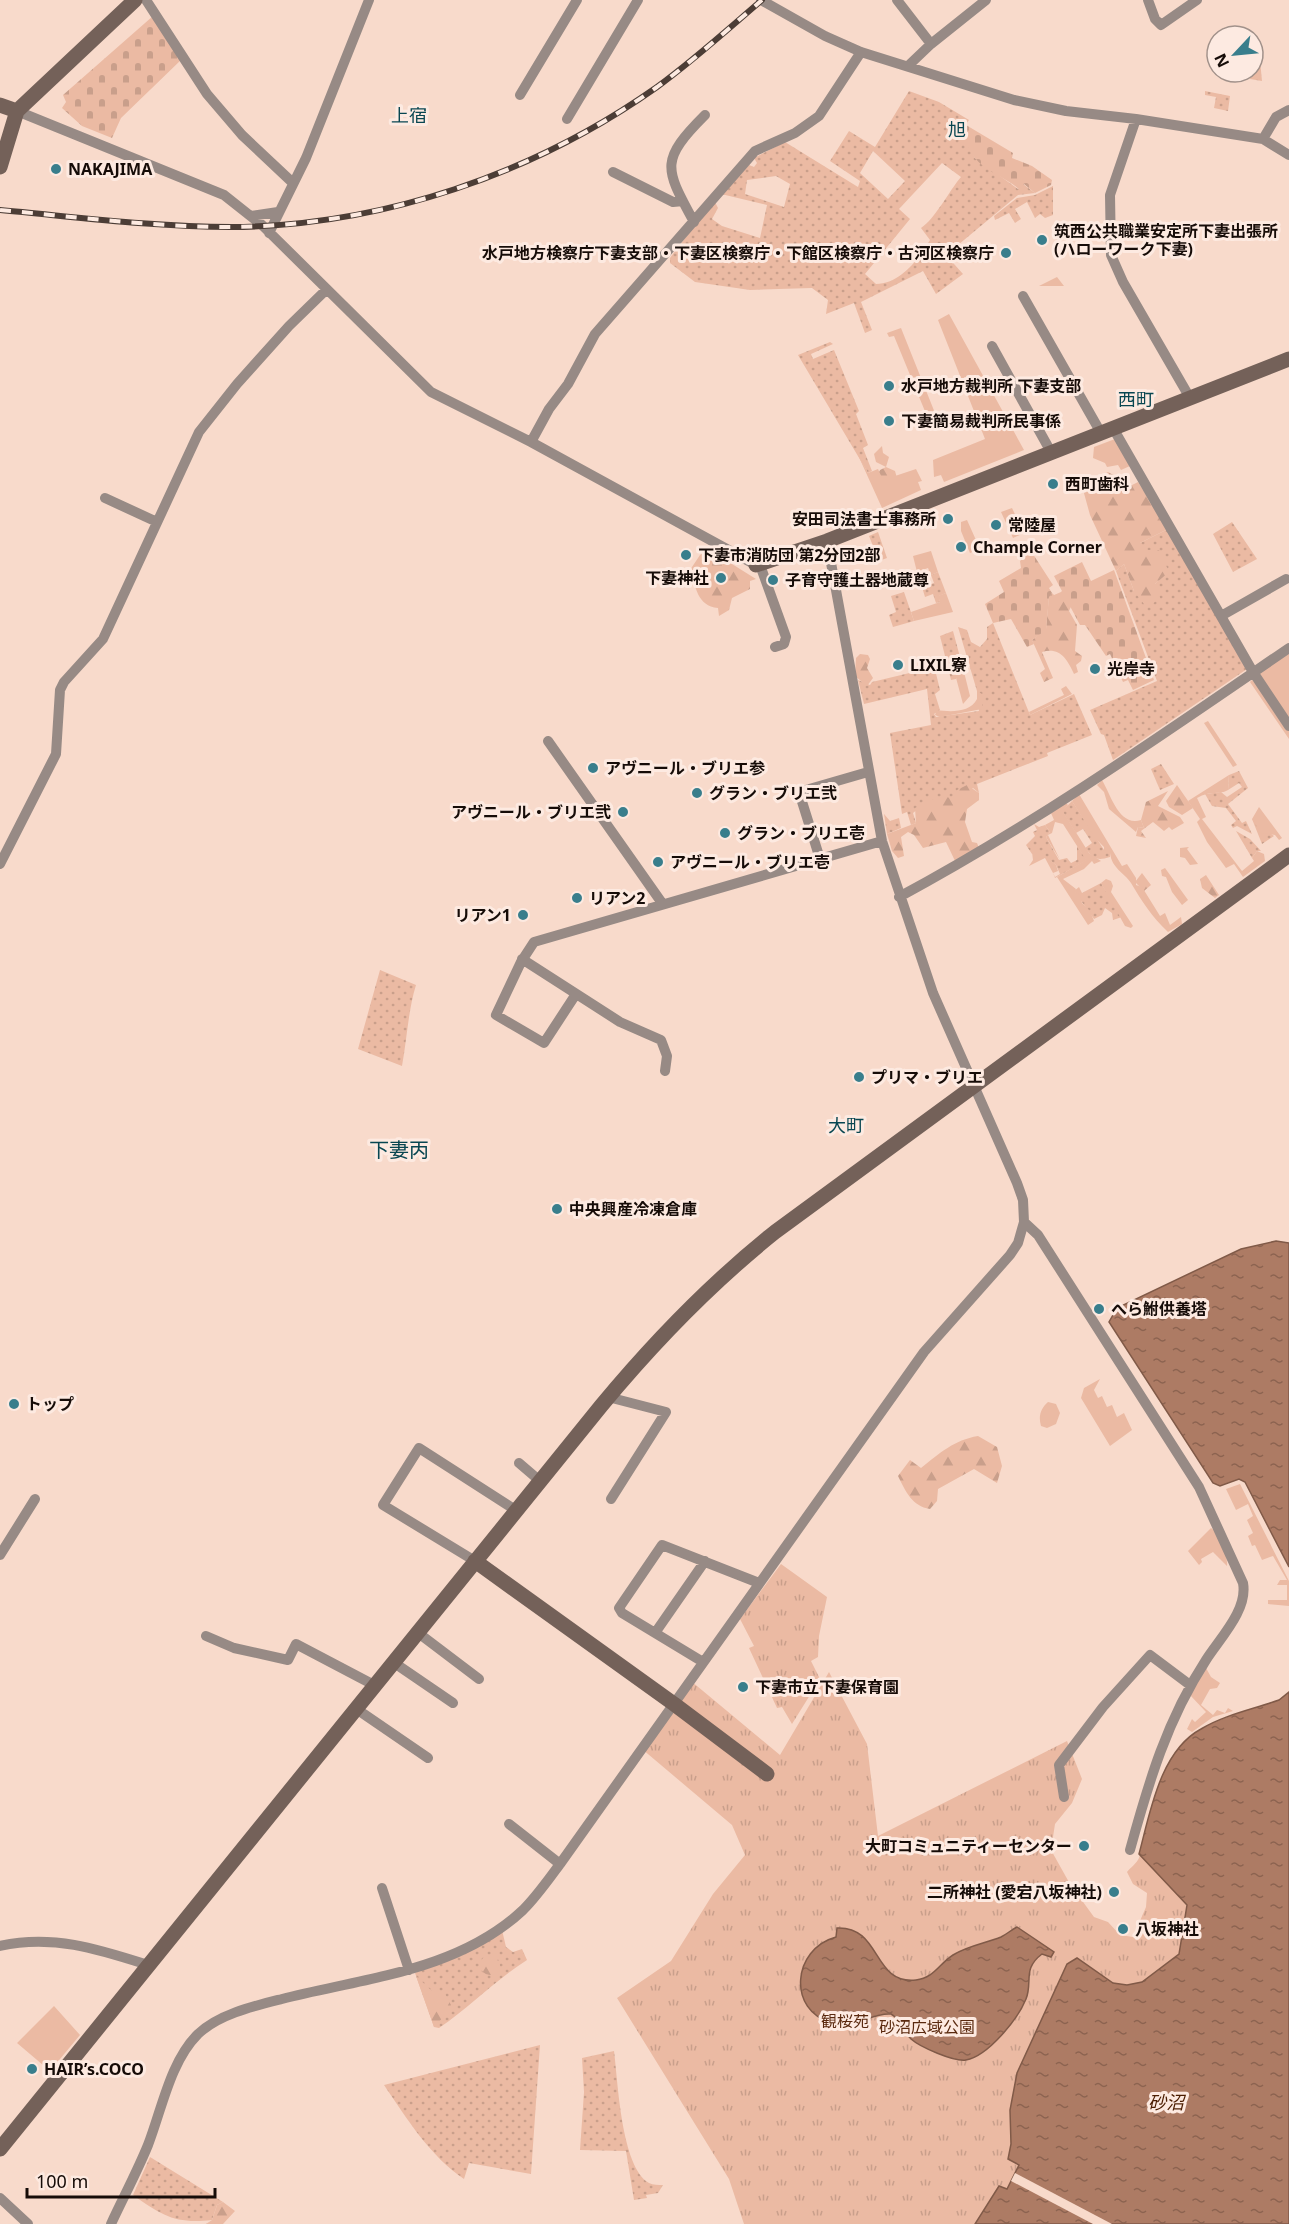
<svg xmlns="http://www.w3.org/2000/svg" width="1289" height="2224" viewBox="0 0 1289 2224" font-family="'Noto Sans','Noto Sans JP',sans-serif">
  <defs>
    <pattern id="grass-dots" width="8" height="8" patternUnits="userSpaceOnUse" patternTransform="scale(1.5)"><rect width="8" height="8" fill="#ebbaa3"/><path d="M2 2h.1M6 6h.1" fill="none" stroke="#c99f8b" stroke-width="1.8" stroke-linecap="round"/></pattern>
    <pattern id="forest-firs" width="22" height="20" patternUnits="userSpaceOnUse" patternTransform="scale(1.5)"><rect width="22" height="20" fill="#ebbaa3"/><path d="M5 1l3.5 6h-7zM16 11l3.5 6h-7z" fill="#c99f8b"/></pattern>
    <pattern id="cemetery-stones" width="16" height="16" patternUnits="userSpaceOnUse" patternTransform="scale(1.5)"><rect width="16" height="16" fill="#ebbaa3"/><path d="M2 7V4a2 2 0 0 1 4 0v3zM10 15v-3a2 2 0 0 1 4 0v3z" fill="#c99f8b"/></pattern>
    <pattern id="park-tufts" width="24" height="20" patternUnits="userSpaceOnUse" patternTransform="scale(1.5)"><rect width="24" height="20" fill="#ebbaa3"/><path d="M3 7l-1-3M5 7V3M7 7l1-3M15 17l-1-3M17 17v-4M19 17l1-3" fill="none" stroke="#c99f8b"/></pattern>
    <pattern id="water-ripples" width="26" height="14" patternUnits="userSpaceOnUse" patternTransform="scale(1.5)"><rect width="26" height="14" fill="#ad7b64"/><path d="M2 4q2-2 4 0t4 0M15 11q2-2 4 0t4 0" fill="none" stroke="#8c6350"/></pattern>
  </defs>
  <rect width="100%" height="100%" fill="#f8dacb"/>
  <!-- grass -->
  <path fill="url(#grass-dots)" fill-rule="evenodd" d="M1253,60H1260L1262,81L1250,79Z
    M909,91L939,102L969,120L959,134L968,143L975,158L1018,189L1023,184L1035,193L1018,195L946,255L963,274L936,294L923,271L861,302L872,330L865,333L854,303L826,314L828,300L812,288L750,290L695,282L670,263V258L714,200L718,208L712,219L722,226L760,238L767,205L721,194L749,165L754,167L757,163L754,158L785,142L858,187L860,181L830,161L849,131L875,147ZM873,151L905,181L888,199L860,173ZM942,163L961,177C949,191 935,219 921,228L930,240C919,259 900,284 876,284L865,274L910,219L899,209ZM776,176L790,184L784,207L745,194L747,180Z
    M1205,91L1230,96L1228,111L1214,108L1216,97L1205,95Z
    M1053,186V215L1045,218L1040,214L1035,218L1027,202L1015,209L1021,219L1015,223L1009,213L995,220L994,216L1017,198L1035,195Z
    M830,342L833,344L811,354L813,359L834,350L859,411L856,414L868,445L863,448L872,471L868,473L798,355Z
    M1232,522L1257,559L1233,572L1213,534Z
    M1168,529L1247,669L1113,760L1104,735L1101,734L1090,710L1157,681L1116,571L1124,564L1134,591L1155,584L1168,572L1140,550V543Z
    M878,532L887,558L868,565L864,556L875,551L869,536Z
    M938,572L946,593L939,596L940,602L936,603L933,594L925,597L922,587L934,583L931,575Z
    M904,592L914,621L893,627L889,615L896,612L891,596Z
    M993,623L1030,715L1074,694L1092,735L1047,753L1048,756L977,784L979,793L973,788L956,800L923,805L913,813L916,823L911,825L907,812L902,814L890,733L931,725L927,689L864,704L858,680L870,685L872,682L922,670L920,660L932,657L940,690L935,694L940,710L934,714L936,717L979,711L977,691L958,627L967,630L971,642L980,647L987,639V627Z
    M953,631L964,672L956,674V679L951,680L940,636Z
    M1161,764L1174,784L1160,790L1151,769Z
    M1239,771L1248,788L1228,804L1242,823L1246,821L1252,834L1237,826L1233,828L1231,825L1236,821L1226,808L1212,806L1205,794L1221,792L1227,797L1242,787L1239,783L1228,790L1229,775Z
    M1072,801L1106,853H1110V857C1097,861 1094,859 1085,848L1092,843L1083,829L1076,833L1062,811Z
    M884,814L890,821L899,818L901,828L887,834Z
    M1252,819L1274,836L1262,844Z
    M1034,824L1039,827L1045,825L1050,832L1046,837L1059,860L1067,858L1071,863L1077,860V846L1087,860L1055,878L1053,873L1055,877L1060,874L1056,865L1040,853L1032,854L1026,845L1035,836L1033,832L1037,830Z
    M1236,831L1250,839L1261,851H1257L1252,858Z
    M1101,883L1122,917L1113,920L1112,913L1105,908L1102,915L1094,919L1074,891L1079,887L1082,893Z
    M380,970L416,985C408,1011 407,1039 402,1066L358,1049Z
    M502,1930L506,1947L513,1952L522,1949L527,1960C495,1980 470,2007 439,2028L434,2027L415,1973Z
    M540,2045L531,2174L469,2163L464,2179C430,2156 407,2119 384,2085Z
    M614,2051C618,2081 621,2167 649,2183C653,2185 659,2185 663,2185L658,2193L646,2195L647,2198L634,2200L626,2151L580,2150L584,2092L582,2058Z
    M150,2157L223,2202L217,2205L212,2220C175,2224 163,2216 133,2195Z"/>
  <!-- forest -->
  <path fill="url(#forest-firs)" d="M882,446L883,453L889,457L886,467L895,471L897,478L881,483L878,474L880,470L886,467L876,462L874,454Z
    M1108,472C1117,476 1119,483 1128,487L1138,482L1168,529L1140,543V550H1159L1169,572L1155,584L1160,598L1147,608L1134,591L1124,564L1116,571L1090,515L1082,486Z
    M708,549L756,579L750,581V589L732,598L729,610L719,616L718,608C697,606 696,587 690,570L700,555Z
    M1068,584L1077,594L1069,611L1077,625L1075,651L1082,656L1081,661L1076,665L1078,672L1074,674C1067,659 1060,647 1042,652L1053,678L1044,682L1040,673L1045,669L1032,640L1046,629L1049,596L1052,593L1054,595L1061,592Z
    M860,654L868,655L870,659L867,668L873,678L867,686L855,676L856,658Z
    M967,785L979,793V800L967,809L965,822L972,842L977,843L979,848L956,863L946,842L923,848L914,835L908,832L901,837L904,856L898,858L892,851L887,834L916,823L915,808C931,802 936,793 955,799L957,790Z
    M1177,785L1193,808L1182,815L1169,807L1166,801Z
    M1168,791L1158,806L1180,817L1184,823L1172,830L1169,827L1164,831L1153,822L1141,831L1146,838L1136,836L1138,827L1144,828L1141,820L1146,802Z
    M1189,847L1187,849L1198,864L1190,865L1185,858L1180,857V848Z
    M1142,873L1151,885L1144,891L1135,882Z
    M1206,875L1219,895L1215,898L1202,888L1200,879Z
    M978,1436L997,1447L1002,1466L997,1483L974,1469L938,1489L937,1501L930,1509C912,1506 906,1492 898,1476L910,1460L921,1468C940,1453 954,1440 978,1436Z
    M480 1965a10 10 0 1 1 20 0a10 10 0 1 1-20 0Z
    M416,1976L434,1993L444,1992L451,2005L448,2012L434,2027Z
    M223,2202L235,2211L223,2224H206L212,2220L217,2205Z"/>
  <!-- cemetery -->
  <path fill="url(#cemetery-stones)" d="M153,16L181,60L121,118L112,138L82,126L62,108L66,102L63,95Z
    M966,125L1013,153L1012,158L1032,166L1052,180L1051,185L1035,193L1024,184L1019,189C1006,178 985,171 975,158C969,150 967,142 959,134Z
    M1031,551L1053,585L1049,588L1052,593L1049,597L1046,630L1032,640L1034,644L1027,647L1011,619L993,623L985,604L1004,592L999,581L1021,568L1020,561Z
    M1082,562L1091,581L1114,570L1154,680L1133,690L1128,680L1123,682L1110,654L1106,656L1085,625H1080L1054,576Z"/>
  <!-- park -->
  <path fill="url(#park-tufts)" d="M781,1564L827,1597L819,1636L818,1657L811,1661L820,1679L792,1724L782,1707L777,1708L749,1648L754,1646L740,1619Z
    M829,1672L867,1744L878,1836L1067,1741L1082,1779L1072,1803L1055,1824L1051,1850L1070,1884L1094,1917L1108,1922L1120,1935L1133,1937L1146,1907L1147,1893L1133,1884L1127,1872C1130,1868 1137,1863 1139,1858C1145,1844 1147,1825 1152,1809C1175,1727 1207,1725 1279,1700L1289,1692V2224H744L729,2179L617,1998L671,1961L713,1894L745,1855L732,1825L642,1749L691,1681L780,1755Z"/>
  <!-- garden -->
  <path fill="#ebbaa3" d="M1057,277L1064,286H1039Z
    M949,314L1024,450L944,482L941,475L934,477L933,460L985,439L938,320Z
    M901,328L937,418L935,424L925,427L924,424L929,421L894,336L889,337L887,333Z
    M1115,439L1130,466L1121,470L1118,465L1107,467L1105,463L1093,458L1094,447Z
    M858,455L868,473L878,469L883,480L916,469L922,481L918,482L921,490L882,508Z
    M1012,508L1024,533L1013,538L1001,512Z
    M967,520L980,549L970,553L961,531V522Z
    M931,551L938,572L931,575L928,568L917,572L913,556Z
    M946,593L953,612L914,621L911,612L940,602L938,596Z
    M1289,650V721L1256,672Z
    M964,672L970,696L963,704L955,674Z
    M1252,680L1258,685L1289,731V739L1250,682Z
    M1066,686L1072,694L1030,715L1029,712L1064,695L1061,689Z
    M977,691L982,694V709L940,717L935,715L937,710C950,712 970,713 977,699Z
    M1208,721L1237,765L1233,767L1204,723Z
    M1229,775L1228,790C1220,795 1211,790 1197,798L1206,817L1202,819L1242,871L1254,861L1252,858L1257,851L1264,854L1265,861L1243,877L1234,864L1226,868L1207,842L1197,822L1200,819L1188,801Z
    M1102,780C1111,795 1119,827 1141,820L1144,828L1138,827L1136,832L1109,809L1104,792L1097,785Z
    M1079,794L1122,866L1127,864L1136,878V885L1142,887L1160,916L1165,913L1170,925L1181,917L1182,924L1168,932C1152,917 1141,900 1131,883C1124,872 1112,869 1110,853H1104V847L1095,838L1072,801Z
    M1066,803L1068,805L1063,811L1065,815L1089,853L1101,861L1094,864L1092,861L1084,869L1063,879L1076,889L1075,892L1080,895L1082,903L1090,911L1094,921L1088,925L1057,877L1086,860L1063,824L1055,822L1052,833L1048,835L1060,860L1046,837L1050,832L1045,825L1054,820L1051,813Z
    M1259,807L1282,838L1279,840L1275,835L1261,833L1252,819Z
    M1036,848L1056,865L1058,871L1053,873L1045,858L1029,866L1033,860L1032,852Z
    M1165,868L1188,900L1182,905L1172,892L1166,877L1162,876L1161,870Z
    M1106,879L1111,881L1113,886L1111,892L1133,926L1131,928L1125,926L1101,883Z
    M1100,1379L1094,1390L1098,1398L1102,1396L1107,1407L1112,1405L1117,1417L1124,1413L1132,1430L1110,1446L1081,1398L1084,1388Z
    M1048,1402L1056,1404L1060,1413L1056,1424L1047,1428L1041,1426C1038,1416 1041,1408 1048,1402Z
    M1240,1484L1289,1581V1606L1268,1604V1600H1287V1585H1277L1280,1580H1287L1273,1556L1262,1560L1255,1545L1252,1546L1248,1536L1253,1533L1247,1520L1253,1516L1248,1504L1236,1510L1226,1489Z
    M1211,1528C1221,1534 1228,1555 1227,1566L1213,1552L1201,1559L1202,1562L1199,1565L1188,1551Z
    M1206,1668L1211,1677L1220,1683L1217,1688L1210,1689L1201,1705L1213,1715L1217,1710L1225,1713L1228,1708L1233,1711L1213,1717L1192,1732L1187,1729L1192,1719L1195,1722L1206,1712L1190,1695Z
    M54,2006L80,2035L50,2071L17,2043Z"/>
  <!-- water -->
  <path fill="url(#water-ripples)" stroke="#805a48" stroke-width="1.5" d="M1276,1241L1289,1243V1567L1245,1482L1239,1479L1220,1486L1213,1483L1109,1322L1117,1308L1241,1249Z
    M1289,1692V2224H975L999,2186L1007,2189L1019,2165L1008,2159L1011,2144L1010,2110L1017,2073L1067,1964L1077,1958L1113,1983L1127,1985L1142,1982L1179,1954L1187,1905L1139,1854C1150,1813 1160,1751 1201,1729C1224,1715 1254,1709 1279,1700Z
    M1017,1927L1054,1952L1051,1957L1042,1954C1022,1969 1033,1982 1026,1999C1018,2019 988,2056 966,2060C954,2062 920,2047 911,2039C902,2031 902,2020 891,2014C872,2012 856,2029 832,2023C787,2011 792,1949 836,1937L837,1928C882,1926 872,1985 916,1980C934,1978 939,1964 953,1955C967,1946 986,1943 1001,1937C1007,1934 1011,1930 1017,1927Z"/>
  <!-- pier -->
  <path fill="#f8dacb" d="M1015,2173L1112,2224H1093L1011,2181Z"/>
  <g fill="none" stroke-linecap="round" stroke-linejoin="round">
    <!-- street -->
    <path stroke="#978a85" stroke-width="10" d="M146,0L207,94L242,135L293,183
      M761,0L825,36L861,52L1014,100L1066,111L1136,119L1263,139L1289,155
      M897,0L931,44
      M1148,0L1155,19L1161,25L1197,0
      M909,65L931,44L986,0
      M520,95L577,0
      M17,111L224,195L262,225L431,392L531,442L756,565
      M567,119L638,0
      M1136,119L1110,195L1111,255L1123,282L1190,398
      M1263,139L1276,117L1289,110
      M613,172L673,202L683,201
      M251,216L278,212
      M694,222C665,168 659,161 705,115
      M269,233L306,158L369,0
      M1023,296L1101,433
      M992,346L1051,452
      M1113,428L1253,672L1289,726
      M531,442L549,409L568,384L595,334L755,151L795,133L819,116L861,52
      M105,498L157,522
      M760,565L786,637L784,644L775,647
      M1221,616L1286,579
      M548,741L662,903
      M820,859L799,792L868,772
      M0,864L56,754L60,690L64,682L103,639L199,432L237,384L289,326L326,290
      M899,897C1035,824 1162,735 1289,648
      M522,959L620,1022L661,1040L667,1056L665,1071
      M576,994L544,1043L496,1015L521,962L534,942L882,841
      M1024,1222L1038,1235L1199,1487L1243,1583C1248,1610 1220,1638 1206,1660C1167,1720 1149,1781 1130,1850
      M608,1397L666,1412L611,1499
      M519,1463L540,1481
      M0,1555L35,1499
      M475,1561L383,1505L419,1448L517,1511
      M417,1632L479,1679
      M655,1633L705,1561
      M206,1636L234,1648L288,1660L296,1644L374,1685
      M393,1662L453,1703
      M703,1662L622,1613L619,1608L662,1545L759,1583
      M355,1708L428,1758
      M1064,1797L1059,1765L1103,1707L1150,1655L1190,1685
      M509,1824L560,1864
      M382,1888L409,1970
      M0,1946C52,1934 98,1949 148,1965
      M0,2198L28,2224
      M111,2224C123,2198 137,2172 148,2145C162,2109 170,2062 198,2034C219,2014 254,2006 282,1999C364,1978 458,1971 523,1910C537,1896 548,1880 560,1864L924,1352L1010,1255L1018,1243L1024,1222L1023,1200L1017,1183L933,993L882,841L827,541"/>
    <!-- secondary -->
    <path stroke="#746159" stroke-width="15" d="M0,105L17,111L135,0
      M0,167L17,111
      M756,565L827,541L1289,359
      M475,1561L674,1704L767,1774
      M0,2149L601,1406C654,1342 710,1284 775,1232L1289,855"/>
    <!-- rail casing -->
    <g stroke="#4c3d36" stroke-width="6">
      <path id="rail" d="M0,210C77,217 154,227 231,227C382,226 534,174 657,87C694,60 727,30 762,0"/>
    </g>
    <!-- rail -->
    <use href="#rail" stroke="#fdeae1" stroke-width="4" stroke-dasharray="11" stroke-linecap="butt"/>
  </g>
  <!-- markers -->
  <g fill="#397e8c" stroke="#fdeae1" stroke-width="2">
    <circle cx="56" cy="169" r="6"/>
    <circle cx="1042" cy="240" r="6"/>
    <circle cx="1006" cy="253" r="6"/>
    <circle cx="889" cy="386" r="6"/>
    <circle cx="889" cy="421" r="6"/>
    <circle cx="1053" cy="484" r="6"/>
    <circle cx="948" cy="519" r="6"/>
    <circle cx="996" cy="525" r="6"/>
    <circle cx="961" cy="547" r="6"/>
    <circle cx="686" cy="555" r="6"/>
    <circle cx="721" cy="578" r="6"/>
    <circle cx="773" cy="580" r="6"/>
    <circle cx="898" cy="665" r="6"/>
    <circle cx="1095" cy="669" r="6"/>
    <circle cx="593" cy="768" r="6"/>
    <circle cx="697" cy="793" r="6"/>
    <circle cx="623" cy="812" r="6"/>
    <circle cx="725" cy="833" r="6"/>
    <circle cx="658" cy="862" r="6"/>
    <circle cx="577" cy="898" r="6"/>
    <circle cx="523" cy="915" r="6"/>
    <circle cx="859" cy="1077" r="6"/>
    <circle cx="557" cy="1209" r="6"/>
    <circle cx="1099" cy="1309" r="6"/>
    <circle cx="14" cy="1404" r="6"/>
    <circle cx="743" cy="1687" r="6"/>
    <circle cx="1084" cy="1846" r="6"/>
    <circle cx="1114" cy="1892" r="6"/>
    <circle cx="1123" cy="1929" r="6"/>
    <circle cx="32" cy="2069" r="6"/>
  </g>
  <g text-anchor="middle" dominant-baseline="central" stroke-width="6" stroke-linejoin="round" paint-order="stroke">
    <!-- poi labels -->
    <g font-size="16" font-weight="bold" fill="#160c08" stroke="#fdeae1" text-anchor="start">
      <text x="68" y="169">NAKAJIMA</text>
      <text x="1054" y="231">筑西公共職業安定所下妻出張所<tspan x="1054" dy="18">(ハローワーク下妻)</tspan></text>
      <text x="994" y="253" text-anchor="end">水戸地方検察庁下妻支部・下妻区検察庁・下館区検察庁・古河区検察庁</text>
      <text x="901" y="386">水戸地方裁判所 下妻支部</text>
      <text x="901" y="421">下妻簡易裁判所民事係</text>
      <text x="1065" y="484">西町歯科</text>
      <text x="936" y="519" text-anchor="end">安田司法書士事務所</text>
      <text x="1008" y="525">常陸屋</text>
      <text x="973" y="547">Chample Corner</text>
      <text x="698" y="555">下妻市消防団 第2分団2部</text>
      <text x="709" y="578" text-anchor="end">下妻神社</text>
      <text x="785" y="580">子育守護土器地蔵尊</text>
      <text x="910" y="665">LIXIL寮</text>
      <text x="1107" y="669">光岸寺</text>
      <text x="605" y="768">アヴニール・ブリエ参</text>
      <text x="709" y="793">グラン・ブリエ弐</text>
      <text x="611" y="812" text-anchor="end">アヴニール・ブリエ弐</text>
      <text x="737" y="833">グラン・ブリエ壱</text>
      <text x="670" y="862">アヴニール・ブリエ壱</text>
      <text x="589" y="898">リアン2</text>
      <text x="511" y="915" text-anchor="end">リアン1</text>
      <text x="871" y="1077">プリマ・ブリエ</text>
      <text x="569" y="1209">中央興産冷凍倉庫</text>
      <text x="1111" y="1309">へら鮒供養塔</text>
      <text x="26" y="1404">トップ</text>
      <text x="755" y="1687">下妻市立下妻保育園</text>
      <text x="1072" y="1846" text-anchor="end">大町コミュニティーセンター</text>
      <text x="1102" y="1892" text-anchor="end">二所神社 (愛宕八坂神社)</text>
      <text x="1135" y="1929">八坂神社</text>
      <text x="44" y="2069">HAIR’s.COCO</text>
    </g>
    <!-- park labels -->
    <g font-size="16" fill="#5a290e" stroke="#fdeae1">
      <text x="845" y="2021">観桜苑</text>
      <text x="927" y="2027">砂沼広域公園</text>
    </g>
    <!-- neighbourhood labels -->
    <g font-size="18" fill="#084651" stroke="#fdeae1">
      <text x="409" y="115">上宿</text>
      <text x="957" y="129">旭</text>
      <text x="1136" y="399">西町</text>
      <text x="846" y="1125">大町</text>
    </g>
    <!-- water labels -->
    <g font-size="18" font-style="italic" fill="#4c1d01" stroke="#fdeae1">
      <text x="1166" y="2102">砂沼</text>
    </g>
    <!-- quarter labels -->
    <g font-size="20" fill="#084651" stroke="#fdeae1">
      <text x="399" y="1149">下妻丙</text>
    </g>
  </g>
  <!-- north arrow -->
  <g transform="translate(1235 54) rotate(244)"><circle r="28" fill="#fdeae1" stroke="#a1918a" stroke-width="1.5"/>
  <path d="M0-4.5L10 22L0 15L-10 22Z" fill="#397e8c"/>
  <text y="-9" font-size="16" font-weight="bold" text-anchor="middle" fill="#160c08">N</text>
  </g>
  <!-- scale -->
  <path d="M27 2188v9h188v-9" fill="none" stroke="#160c08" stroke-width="3"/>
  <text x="36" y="2188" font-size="18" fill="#160c08" stroke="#fdeae1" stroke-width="4.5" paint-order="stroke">100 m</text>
</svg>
